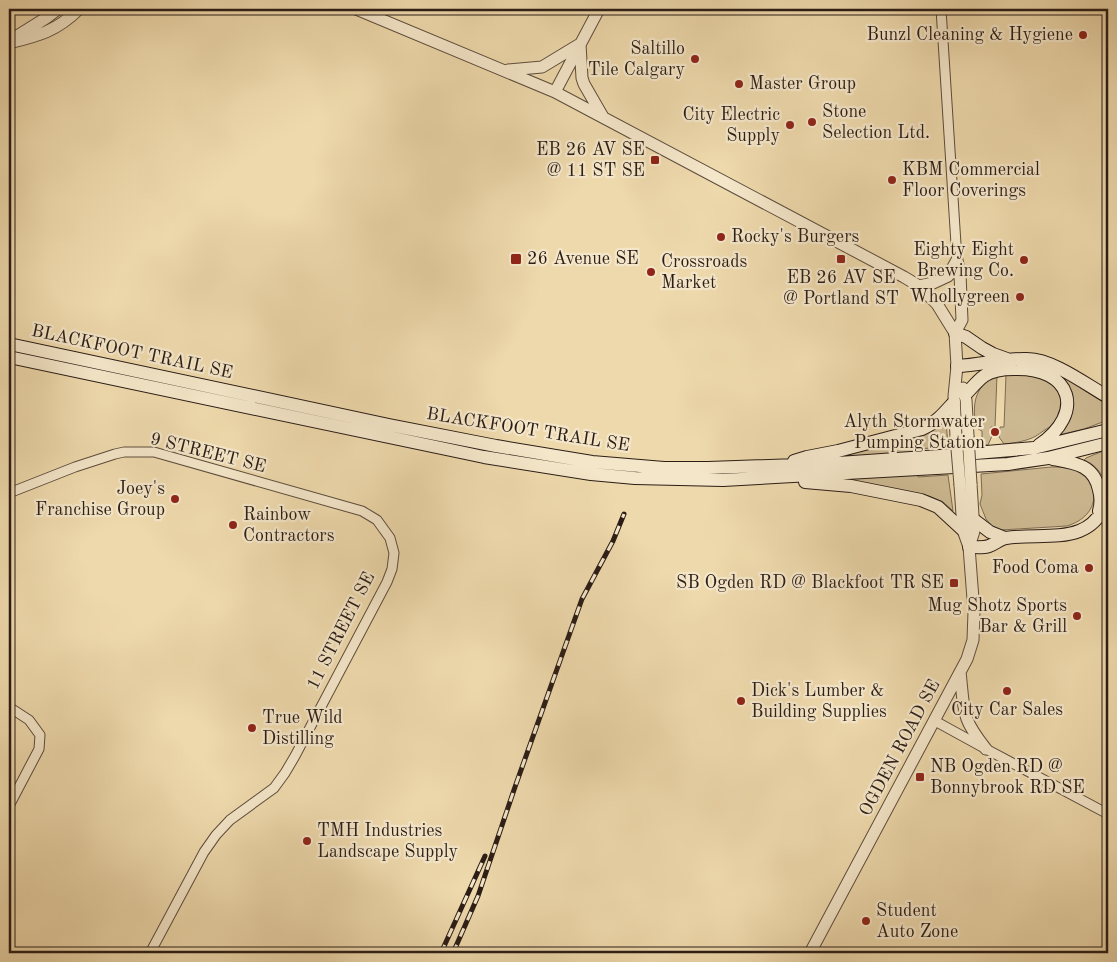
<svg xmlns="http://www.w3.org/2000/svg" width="1117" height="962" viewBox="0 0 1117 962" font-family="'Old Standard TT',serif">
  <rect width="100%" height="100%" fill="#eed9ac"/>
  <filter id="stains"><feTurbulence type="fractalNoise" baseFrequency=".004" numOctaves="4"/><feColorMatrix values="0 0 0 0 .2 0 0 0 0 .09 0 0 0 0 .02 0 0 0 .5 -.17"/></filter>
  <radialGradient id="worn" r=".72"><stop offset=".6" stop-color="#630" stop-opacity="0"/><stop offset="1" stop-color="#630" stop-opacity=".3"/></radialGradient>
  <!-- green -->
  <path fill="#cdb992" stroke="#7c6b54" d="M1006,374H1018L1041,377L1055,387L1059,394L1062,401L1059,417L1050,427C1045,429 1041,433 1036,436C1027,441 1015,443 1004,444L999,437L1000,427H1004Z
    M997,375L995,427H991L992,436L988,445H982V431L978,429V423H975C974,409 973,397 983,385L981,384Z
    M1064,378L1108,405V420L1084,429L1059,435L1062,380Z
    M946,419L948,447L916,449L915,453L841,457L840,455Z
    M1108,449L1105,466V479H1104C1099,470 1094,464 1084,460L1086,458Z
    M1051,467H1067L1081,469C1085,474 1092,479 1094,485C1095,487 1094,490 1094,493C1095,510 1083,521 1067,526L1001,530L991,527V525L986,519L980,504L982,495L981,474Z
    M917,474L918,477L948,475L953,511L943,502L929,496L842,479Z"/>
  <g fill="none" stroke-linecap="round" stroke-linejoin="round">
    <!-- minor casing -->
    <g stroke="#5c4c3c" stroke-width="11">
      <path id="minor" d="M941,9L957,260
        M9,493L75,467L115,454L124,452H154L362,511L377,520L390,538L394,553L392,569L387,582L295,756L285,773L274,788L230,820L216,835L204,852L150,953
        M9,707L29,720L40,735L39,749L9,806
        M935,721L986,749L1108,814"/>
    </g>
    <!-- tertiary casing -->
    <g stroke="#5c4c3c" stroke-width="13">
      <path id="tertiary" d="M356,9L555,92L904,277L919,286L937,304L955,333L957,366L954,396L956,437
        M14,38L46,18L58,9
        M9,43C38,36 57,31 79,9
        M580,44L582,78L584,84L603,117
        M508,70L542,67L580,44
        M555,92L599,9
        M919,286L933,283L948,276L957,260
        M955,333L962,320L960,274L957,260
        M963,388L966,400L968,436
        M969,547L974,531L971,484
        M960,672C962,687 962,705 967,719C971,730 979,740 986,749
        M810,953L967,659L973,640L974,612L969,547L963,530L960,485"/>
    </g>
    <!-- secondary casing -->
    <g stroke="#2b1d16" stroke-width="14">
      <path id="secondary" d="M955,333L966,337L982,348L993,354L1007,359
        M9,344L389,425L496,446L592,462L664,468H708L824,464L940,456L1034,448L1108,430
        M9,357L484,457L591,474L635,478L723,480L1008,464L1048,458L1108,443
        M957,366C981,365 1004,358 1028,359C1052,359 1087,385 1108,397
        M965,395C971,389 977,381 984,376C993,370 1004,369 1014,369C1072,367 1086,413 1039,445
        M1053,459C1075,463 1094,465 1099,490C1101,497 1101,504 1099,511
        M794,461L807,457L838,451L922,429C936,423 944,413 954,402
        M805,482L851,486L921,500L938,507L963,530
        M973,519L990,532L1005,538
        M969,547C975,547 983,548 989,546C995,544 1000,539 1006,538C1046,532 1093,548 1108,497"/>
    </g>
    <!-- minor -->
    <use href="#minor" stroke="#f4e6c9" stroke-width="9"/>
    <!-- tertiary -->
    <use href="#tertiary" stroke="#f4e6c9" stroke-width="11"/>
    <!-- secondary -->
    <use href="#secondary" stroke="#f4e6c9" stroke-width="12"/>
    <!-- rail casing -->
    <g stroke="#2b1d16" stroke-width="5">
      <path id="rail" d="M441,953L485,856
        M453,953L478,896L515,787L582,599L613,541L624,514"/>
    </g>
    <!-- rail -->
    <use href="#rail" stroke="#f4e6c9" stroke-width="3" stroke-dasharray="9" stroke-linecap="butt"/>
    <!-- tertiary-bridge casing -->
    <g stroke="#5c4c3c" stroke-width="13" stroke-linecap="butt">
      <path id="tertiary-bridge" d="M968,436L971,484
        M956,437L960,485"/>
    </g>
    <!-- tertiary-bridge -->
    <use href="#tertiary-bridge" stroke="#f4e6c9" stroke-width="11"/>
  </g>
  <!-- markers -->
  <g fill="#8f2418" stroke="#f4e6c9" stroke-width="2">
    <circle cx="1083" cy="35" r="5"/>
    <circle cx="695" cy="59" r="5"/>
    <circle cx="739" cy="84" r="5"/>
    <circle cx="812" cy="122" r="5"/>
    <circle cx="790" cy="125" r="5"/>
    <rect x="650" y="155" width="10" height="10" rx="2.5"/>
    <circle cx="892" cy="180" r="5"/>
    <circle cx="721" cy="237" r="5"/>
    <rect x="510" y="253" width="12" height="12" rx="2.5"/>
    <rect x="836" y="254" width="10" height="10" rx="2.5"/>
    <circle cx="1024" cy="260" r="5"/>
    <circle cx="651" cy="272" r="5"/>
    <circle cx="1020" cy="297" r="5"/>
    <circle cx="995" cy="432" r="5"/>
    <circle cx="175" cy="499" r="5"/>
    <circle cx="233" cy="525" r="5"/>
    <circle cx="1089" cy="568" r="5"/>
    <rect x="949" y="578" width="10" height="10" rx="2.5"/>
    <circle cx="1077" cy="616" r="5"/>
    <circle cx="1007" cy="691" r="5"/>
    <circle cx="741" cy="701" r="5"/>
    <circle cx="252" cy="728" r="5"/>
    <rect x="915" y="772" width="10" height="10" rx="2.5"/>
    <circle cx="307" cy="841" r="5"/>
    <circle cx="866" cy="921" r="5"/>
  </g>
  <g text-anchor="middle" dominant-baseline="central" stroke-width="4.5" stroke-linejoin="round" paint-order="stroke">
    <!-- poi labels -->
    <g font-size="18" fill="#2b1d16" stroke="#f4e6c9" text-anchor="start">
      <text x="1073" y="35" text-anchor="end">Bunzl Cleaning &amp; Hygiene</text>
      <text x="685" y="49" text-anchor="end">Saltillo<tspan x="685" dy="21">Tile Calgary</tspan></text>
      <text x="749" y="84">Master Group</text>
      <text x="822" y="112">Stone<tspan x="822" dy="21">Selection Ltd.</tspan></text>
      <text x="780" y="115" text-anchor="end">City Electric<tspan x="780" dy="21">Supply</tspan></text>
      <text x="645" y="150" text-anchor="end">EB 26 AV SE<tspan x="645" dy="21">@ 11 ST SE</tspan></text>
      <text x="902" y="170">KBM Commercial<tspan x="902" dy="21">Floor Coverings</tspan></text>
      <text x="731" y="237">Rocky's Burgers</text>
      <text x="1014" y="250" text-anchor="end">Eighty Eight<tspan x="1014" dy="21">Brewing Co.</tspan></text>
      <text x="527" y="259">26 Avenue SE</text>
      <text x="661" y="262">Crossroads<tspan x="661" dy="21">Market</tspan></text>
      <text x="841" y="278" text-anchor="middle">EB 26 AV SE<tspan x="841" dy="21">@ Portland ST</tspan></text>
      <text x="1010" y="297" text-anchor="end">Whollygreen</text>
      <text x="985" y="422" text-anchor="end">Alyth Stormwater<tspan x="985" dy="21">Pumping Station</tspan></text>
      <text x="165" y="489" text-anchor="end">Joey's<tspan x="165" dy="21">Franchise Group</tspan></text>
      <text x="243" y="515">Rainbow<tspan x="243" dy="21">Contractors</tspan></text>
      <text x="1079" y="568" text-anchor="end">Food Coma</text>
      <text x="944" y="583" text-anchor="end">SB Ogden RD @ Blackfoot TR SE</text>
      <text x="1067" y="606" text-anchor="end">Mug Shotz Sports<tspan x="1067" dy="21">Bar &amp; Grill</tspan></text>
      <text x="751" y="691">Dick's Lumber &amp;<tspan x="751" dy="21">Building Supplies</tspan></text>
      <text x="1007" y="710" text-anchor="middle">City Car Sales</text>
      <text x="262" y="718">True Wild<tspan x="262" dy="21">Distilling</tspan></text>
      <text x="930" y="767">NB Ogden RD @<tspan x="930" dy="21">Bonnybrook RD SE</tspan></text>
      <text x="317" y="831">TMH Industries<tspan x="317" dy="21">Landscape Supply</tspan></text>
      <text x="876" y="911">Student<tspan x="876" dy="21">Auto Zone</tspan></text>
    </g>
    <!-- street labels -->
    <g font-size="18" fill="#2b1d16" stroke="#f4e6c9">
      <text transform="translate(132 352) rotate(12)">BLACKFOOT TRAIL SE</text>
      <text transform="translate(528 430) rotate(9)">BLACKFOOT TRAIL SE</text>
      <text transform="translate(208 453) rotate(14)">9 STREET SE</text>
      <text transform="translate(341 631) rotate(-63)">11 STREET SE</text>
      <text transform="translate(900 748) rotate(-62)">OGDEN ROAD SE</text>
    </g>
  </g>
  <!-- margin -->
  <rect width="1117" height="962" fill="none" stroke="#eed9ac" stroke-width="30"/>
  <rect x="10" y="10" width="1097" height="942" fill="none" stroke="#2b1d16" stroke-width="2.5"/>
  <rect x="15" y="15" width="1087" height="932" fill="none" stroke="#2b1d16"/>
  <rect width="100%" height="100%" filter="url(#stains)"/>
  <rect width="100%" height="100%" fill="url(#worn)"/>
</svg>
